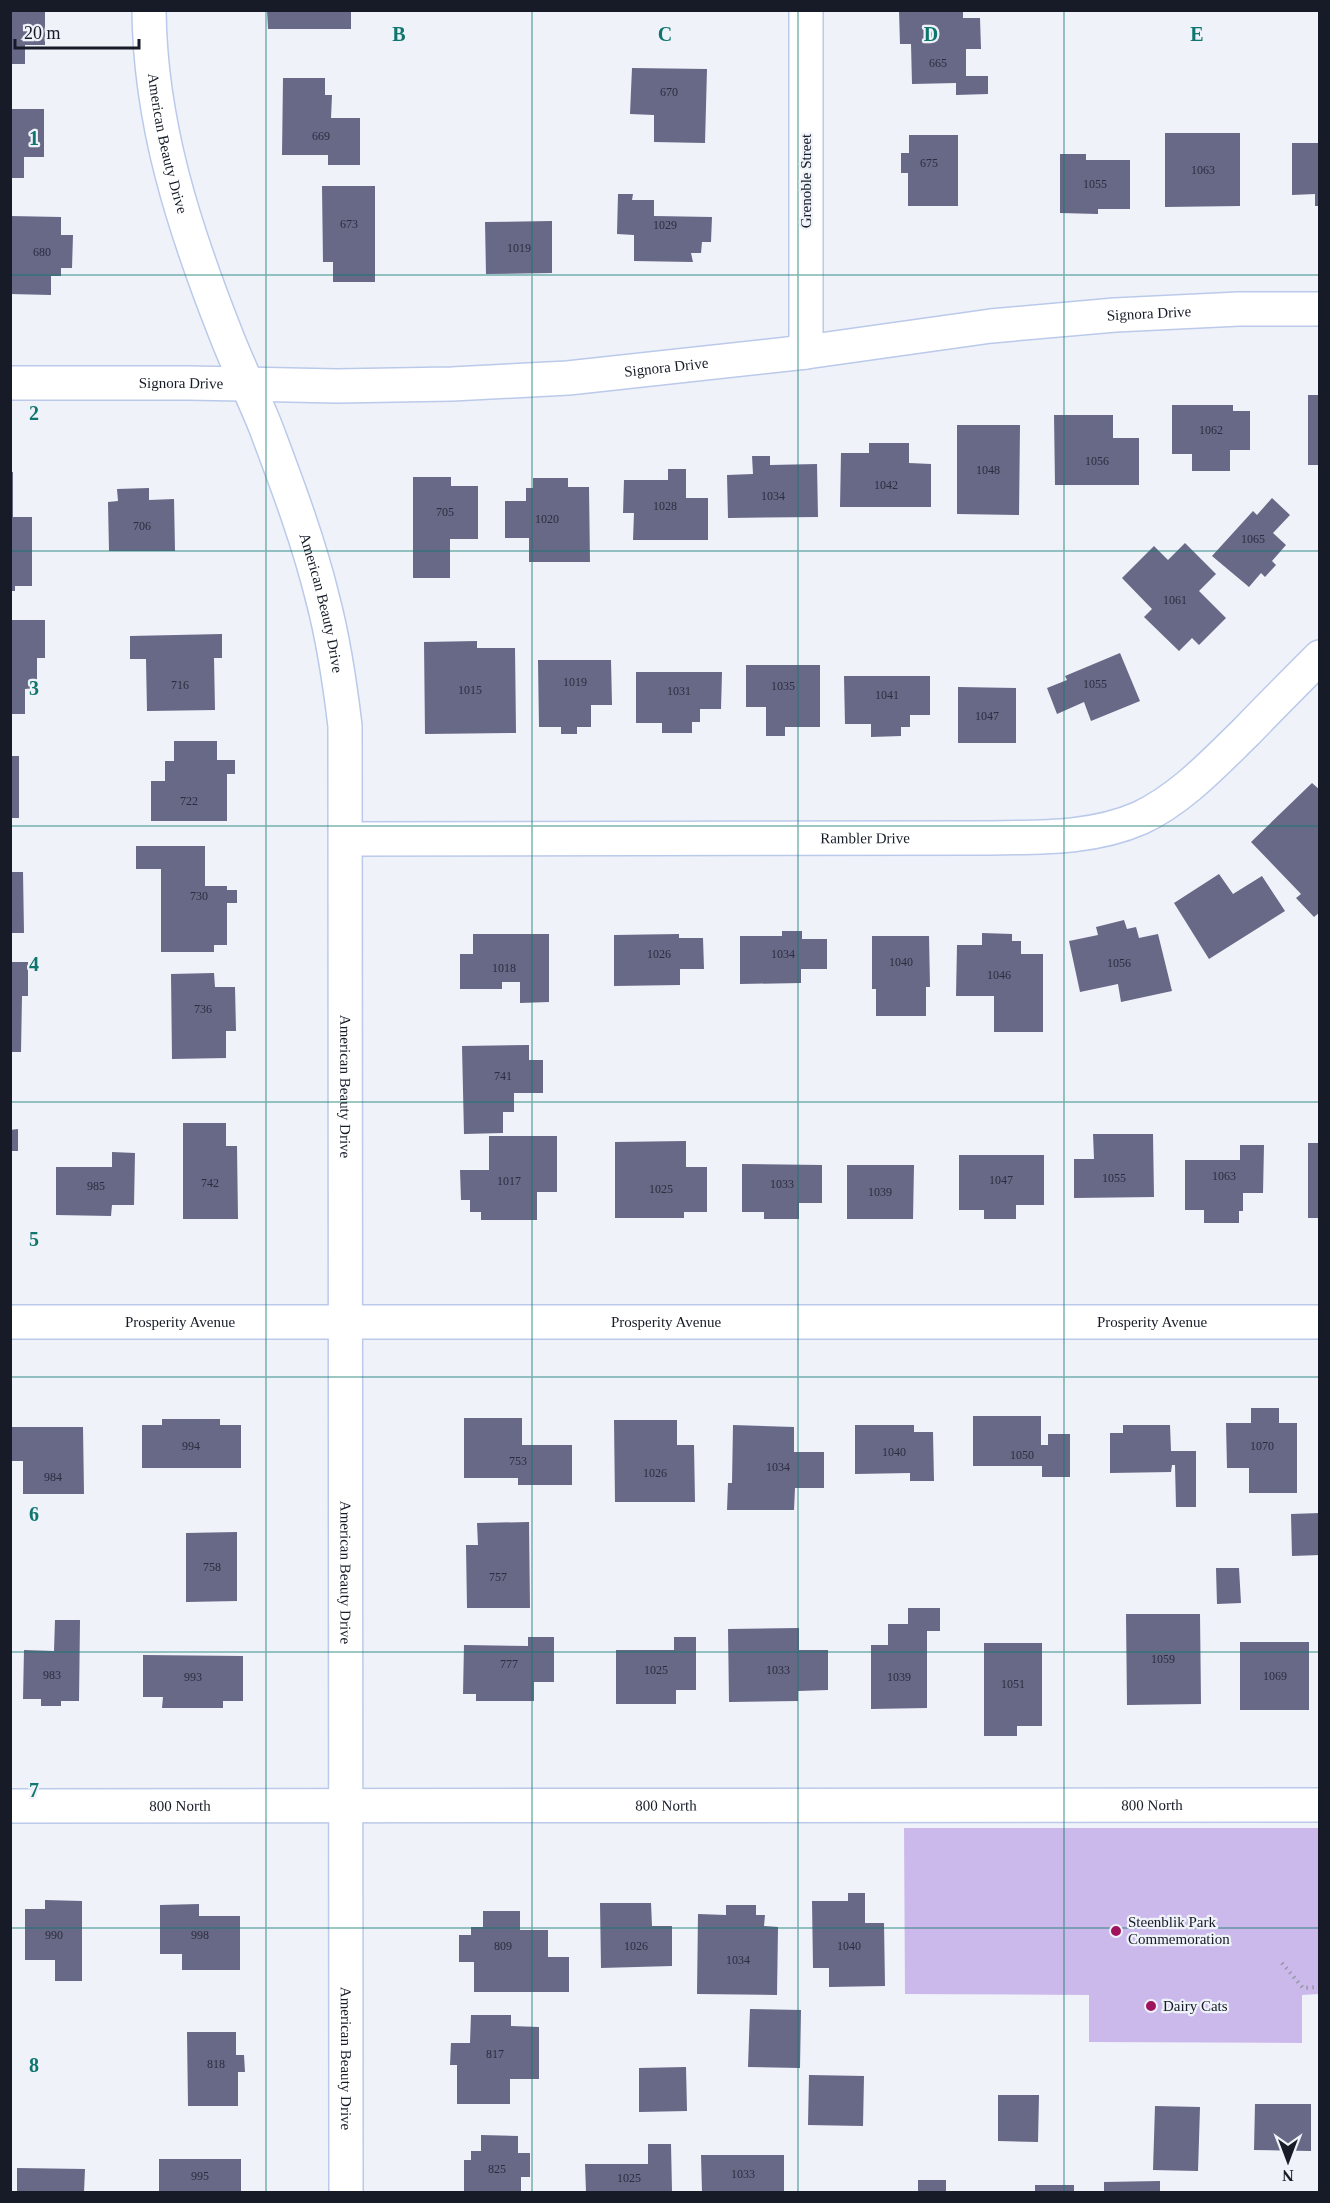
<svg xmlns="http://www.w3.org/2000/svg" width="1330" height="2203" viewBox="0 0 1330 2203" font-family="Georgia,serif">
  <rect width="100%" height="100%" fill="#eff2f9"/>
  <!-- green -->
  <path fill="#ccb9ec" d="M904,1828H1319V1994L1302,1995V2043L1089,2042V1995L905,1994Z"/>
  <!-- building -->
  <path fill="#686887" d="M10,10H45V45H25V64H10Z
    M267,10H351V29H268Z
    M899,10H963V18H980L981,49H966V76H988V94L956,95V83L912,84L911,44H900Z
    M632,68L707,69L705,143L654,142V115L630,114Z
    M283,78H325V95H332L331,118H360V165H328V155H282Z
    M10,109H44V157H24V178H10Z
    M1165,133H1240V206L1165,207Z
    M909,135H958V206H908V173H901V153H909Z
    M1292,143H1320V206H1315V194L1292,195Z
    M1060,154H1086V160H1130V209H1098V214L1060,213Z
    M322,186H375V282H333V262H323Z
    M618,194H633L632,200H654V216L712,217L711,242H702L701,253H691L693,262L634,261V235L617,234Z
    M10,216L61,217V235H73L72,268H61V276H51V295L10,294Z
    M552,221V273L486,274L485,222Z
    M1308,395H1320V465H1308Z
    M1172,405H1233V411H1250V450H1230V471H1192V454H1172Z
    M1054,415H1113V438H1139V485H1055Z
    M957,425H1020L1019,515L957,514Z
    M869,443H909V463L931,464V507H840L841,453H869Z
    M752,456H770V465L817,464L818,517L728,518L727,475L753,474Z
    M668,469H686V498H708V540H633L634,513H623L624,480H668Z
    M10,472H13V517H32V586H15V591H10Z
    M413,477H451V486H478V539H450V578H413Z
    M533,478H568V487H589L590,562H529V538H505V501H526V488H533Z
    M149,488V500L174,499L175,551H109L108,502L118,501L117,489Z
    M1272,498L1290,515L1273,533L1286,545L1272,561L1276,565L1265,577L1261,573L1249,587L1212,556L1253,511L1257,515Z
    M1185,543L1216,574L1199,591L1226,618L1199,645L1192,638L1179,651L1144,617L1152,609L1122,578L1154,546L1168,560Z
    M10,620H45V658H37V688L25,689V714H10Z
    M222,634V658H214L215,710L147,711L146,659H130V636Z
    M477,641V648H515L516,733L425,734L424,642Z
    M1120,653L1140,701L1091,721L1084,702L1057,714L1047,688L1067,680L1065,676Z
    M538,660H611L612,705H591V727H577V734H561V727H539Z
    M746,665H820V727H785V736H766V707H746Z
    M636,672H722L721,709H700V722H692V733H662V723H636Z
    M844,676H930V715H910V727H901V736L871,737V724H845Z
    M958,687L1016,688V743H958Z
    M174,741H217V760H235V774H227V821H151V781H165V761H174Z
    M10,756H19V818H10Z
    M1312,783L1320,790V912L1314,917L1296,898L1301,894L1251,842Z
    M136,846H205V886H227V890H237V903H227V945H214V952H161V869H136Z
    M10,872H23L24,933H10Z
    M1219,874L1233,894L1262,876L1285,911L1209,959L1174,903Z
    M1124,920L1127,929L1136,927L1139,938L1158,934L1172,991L1121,1002L1118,984L1080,992L1069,941L1098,935L1096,927Z
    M782,931H802V939H827V969H801V983L740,984V936H782Z
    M982,933L1012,934V941H1021V954H1043V1032H994V996H956L957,945H982Z
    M473,934H549V1002L520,1003V982H502V989H460V954H473Z
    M679,934V938H703L704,969H680V985L614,986V935Z
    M872,936H929L930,987H926V1016H876V989H872Z
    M10,962H28V996H22L21,1052H10Z
    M214,973L215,987H235L236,1031H226V1058L172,1059L171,974Z
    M529,1045V1060H543V1093H514V1112H503V1133L464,1134L462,1046Z
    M183,1123H226V1146H237L238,1219H183Z
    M18,1129V1151H10V1130Z
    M1093,1134H1153L1154,1197L1074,1198V1159H1094Z
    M489,1136H557V1192H537V1220H481V1212H470V1200H461L460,1170H489Z
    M686,1141V1167H707V1212H684V1218H615V1142Z
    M1308,1143H1320V1218H1308Z
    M1240,1145H1264L1263,1193H1243V1211H1239V1223H1204V1210H1185V1160H1240Z
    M112,1152L135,1153L134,1205H112L111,1216L56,1215V1167H112Z
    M959,1155H1044V1205H1016V1219H984V1210H959Z
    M742,1164L822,1165V1203H799V1219H764V1212H742Z
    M847,1165H914L913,1219H847Z
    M1251,1408H1279V1423H1297V1493H1249V1468H1227L1226,1423H1251Z
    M973,1416H1041V1445H1048V1434H1070V1477H1042V1466H973Z
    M464,1418H522V1445H572V1485H518V1478H464Z
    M162,1419H220V1425H241V1468H142V1425H162Z
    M614,1420H677V1445H694L695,1502H615Z
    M733,1425L794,1427V1452H824V1488H795L794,1510H727L728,1483H732Z
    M855,1425H914V1432H933L934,1481H910V1473L855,1474Z
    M1123,1425H1170L1171,1451H1196V1507H1176L1175,1465H1172L1171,1472L1110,1473V1433H1123Z
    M10,1427H83L84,1494H23V1461H10Z
    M1320,1513V1555L1292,1556L1291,1514Z
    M529,1522L530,1608H467L466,1545H478L477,1523Z
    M237,1532V1601L186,1602V1533Z
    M1216,1568H1239L1241,1603L1217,1604Z
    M908,1608H940V1631H927V1708L871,1709V1645H888V1624H908Z
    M1126,1614H1200L1201,1704L1127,1705Z
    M55,1620H80L79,1701H61V1706H41V1699H23L24,1650L54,1651Z
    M799,1628V1650H828V1690L798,1691V1701L729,1702L728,1629Z
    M528,1637H554V1682H534V1701H476V1694H463L464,1645L528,1646Z
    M674,1637H696V1690H676V1704H616V1650H674Z
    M1240,1642H1309V1710H1240Z
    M984,1643H1042V1726H1017V1736H984Z
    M143,1655L243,1656V1701H223V1708H162L163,1697H143Z
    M848,1893H865V1923H884L885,1986L829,1987V1968H813L812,1901H848Z
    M45,1900L82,1901V1981H55V1960H25V1909H45Z
    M600,1903H651L652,1926H672V1966L601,1968Z
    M199,1904V1916H240V1970H182V1954H160V1905Z
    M726,1905H756V1915H765L764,1926L778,1927L777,1995L697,1994L698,1914L726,1915Z
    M483,1911H520V1930H548V1957H569V1992H474V1962H459V1935H471V1927H483Z
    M750,2009L801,2010L800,2068L748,2067Z
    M471,2015H511V2026L539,2027V2079H510V2104H457V2065H450L451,2043H470Z
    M187,2032H236V2055H244L245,2072H238V2106H188Z
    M686,2067L687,2111L639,2112V2068Z
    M809,2075L864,2076L863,2126L808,2125Z
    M998,2095H1039L1038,2142L998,2141Z
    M1255,2104H1311V2151L1254,2150Z
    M1155,2106L1200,2107L1198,2171L1153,2170Z
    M481,2135L518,2136V2153H530V2177H521V2192H464V2160H471V2151H481Z
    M648,2144H671L672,2192H586L585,2164H648Z
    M701,2155H784V2192H702Z
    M159,2159H241V2192H159Z
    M17,2168L85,2169L84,2192H17Z
    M918,2180H946V2192H918Z
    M1160,2181V2192H1104V2182Z
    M1035,2185H1074V2192H1035Z"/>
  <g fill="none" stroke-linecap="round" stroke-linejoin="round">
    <!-- minor casing -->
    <g stroke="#bbcaea" stroke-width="36">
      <g id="minor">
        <path id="s1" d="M149,10C150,123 184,228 225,332C237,364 253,395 266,428C287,484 309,542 323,600C334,642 340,684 345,726L346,2192"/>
        <path d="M806,10V352"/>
        <path id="s2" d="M10,383H188L337,386L452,384L568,378L806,352L991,326L1115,315L1239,309H1320"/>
        <path id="s3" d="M346,839L982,838C1034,837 1090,840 1140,818C1181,799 1214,763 1246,732C1270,707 1295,682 1320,657"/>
        <path id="s4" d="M10,1322H1320"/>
        <path id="s5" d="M10,1806L1320,1805"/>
      </g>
    </g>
    <!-- path -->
    <path stroke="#9498a1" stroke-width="4" stroke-dasharray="1.5 4.5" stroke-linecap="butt" d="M1282,1963L1303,1988L1320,1987"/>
    <!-- minor -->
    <use href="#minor" stroke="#fff" stroke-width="33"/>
  </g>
  <!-- grid -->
  <path fill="none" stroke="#0f766e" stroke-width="1.5" stroke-opacity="0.55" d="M266,10V2192M532,10V2192M798,10V2192M1064,10V2192M10,275H1320M10,551H1320M10,826H1320M10,1102H1320M10,1377H1320M10,1652H1320M10,1928H1320"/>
  <!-- markers -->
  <g fill="#a0135d" stroke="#eff2f9" stroke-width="2">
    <circle cx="1116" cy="1931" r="6"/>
    <circle cx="1151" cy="2006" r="6"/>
  </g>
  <g text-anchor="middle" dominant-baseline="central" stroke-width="4.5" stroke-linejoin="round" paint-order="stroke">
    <!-- number labels -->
    <g font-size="12" fill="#2a2e3f">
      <text x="938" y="63">665</text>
      <text x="669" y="92">670</text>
      <text x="321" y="136">669</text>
      <text x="929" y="163">675</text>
      <text x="1203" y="170">1063</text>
      <text x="1095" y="184">1055</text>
      <text x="349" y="224">673</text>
      <text x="665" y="225">1029</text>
      <text x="519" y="248">1019</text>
      <text x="42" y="252">680</text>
      <text x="1211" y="430">1062</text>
      <text x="1097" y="461">1056</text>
      <text x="988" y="470">1048</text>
      <text x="886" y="485">1042</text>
      <text x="773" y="496">1034</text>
      <text x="665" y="506">1028</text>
      <text x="445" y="512">705</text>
      <text x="547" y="519">1020</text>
      <text x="142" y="526">706</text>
      <text x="1253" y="539">1065</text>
      <text x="1175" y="600">1061</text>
      <text x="575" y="682">1019</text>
      <text x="1095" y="684">1055</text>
      <text x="180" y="685">716</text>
      <text x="783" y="686">1035</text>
      <text x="470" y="690">1015</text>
      <text x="679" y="691">1031</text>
      <text x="887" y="695">1041</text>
      <text x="987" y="716">1047</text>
      <text x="189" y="801">722</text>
      <text x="199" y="896">730</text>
      <text x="659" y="954">1026</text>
      <text x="783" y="954">1034</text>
      <text x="901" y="962">1040</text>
      <text x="1119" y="963">1056</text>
      <text x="504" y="968">1018</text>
      <text x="999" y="975">1046</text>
      <text x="203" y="1009">736</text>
      <text x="503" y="1076">741</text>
      <text x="1224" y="1176">1063</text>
      <text x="1114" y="1178">1055</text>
      <text x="1001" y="1180">1047</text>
      <text x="509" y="1181">1017</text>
      <text x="210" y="1183">742</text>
      <text x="782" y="1184">1033</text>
      <text x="96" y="1186">985</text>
      <text x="661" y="1189">1025</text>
      <text x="880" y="1192">1039</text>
      <text x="191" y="1446">994</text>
      <text x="1262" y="1446">1070</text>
      <text x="894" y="1452">1040</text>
      <text x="1022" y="1455">1050</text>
      <text x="518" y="1461">753</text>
      <text x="778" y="1467">1034</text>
      <text x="655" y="1473">1026</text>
      <text x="53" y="1477">984</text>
      <text x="212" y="1567">758</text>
      <text x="498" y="1577">757</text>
      <text x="1163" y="1659">1059</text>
      <text x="509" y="1664">777</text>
      <text x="656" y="1670">1025</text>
      <text x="778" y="1670">1033</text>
      <text x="52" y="1675">983</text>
      <text x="1275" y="1676">1069</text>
      <text x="193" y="1677">993</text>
      <text x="899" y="1677">1039</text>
      <text x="1013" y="1684">1051</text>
      <text x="54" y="1935">990</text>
      <text x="200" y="1935">998</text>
      <text x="503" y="1946">809</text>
      <text x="636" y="1946">1026</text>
      <text x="849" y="1946">1040</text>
      <text x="738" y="1960">1034</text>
      <text x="495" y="2054">817</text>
      <text x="216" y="2064">818</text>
      <text x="497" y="2169">825</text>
      <text x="743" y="2174">1033</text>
      <text x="200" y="2176">995</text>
      <text x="629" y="2178">1025</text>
    </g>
    <!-- street labels -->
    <g font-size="15" fill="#161b27" stroke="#eff2f9">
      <text stroke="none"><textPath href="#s1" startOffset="135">American Beauty Drive</textPath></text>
      <text transform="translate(806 181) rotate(-90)">Grenoble Street</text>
      <text stroke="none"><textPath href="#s2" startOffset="1143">Signora Drive</textPath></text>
      <text stroke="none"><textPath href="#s2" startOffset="657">Signora Drive</textPath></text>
      <text stroke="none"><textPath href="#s2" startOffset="171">Signora Drive</textPath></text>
      <text stroke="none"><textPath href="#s1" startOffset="621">American Beauty Drive</textPath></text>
      <text stroke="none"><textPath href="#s3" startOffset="519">Rambler Drive</textPath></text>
      <text stroke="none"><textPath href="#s1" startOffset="1107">American Beauty Drive</textPath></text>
      <text stroke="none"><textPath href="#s4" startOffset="170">Prosperity Avenue</textPath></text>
      <text stroke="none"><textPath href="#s4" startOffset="656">Prosperity Avenue</textPath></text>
      <text stroke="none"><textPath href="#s4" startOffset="1142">Prosperity Avenue</textPath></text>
      <text stroke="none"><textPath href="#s1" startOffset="1593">American Beauty Drive</textPath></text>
      <text stroke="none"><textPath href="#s5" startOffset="656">800 North</textPath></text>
      <text stroke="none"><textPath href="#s5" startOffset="1142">800 North</textPath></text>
      <text stroke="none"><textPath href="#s5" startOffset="170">800 North</textPath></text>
      <text stroke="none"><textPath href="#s1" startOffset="2079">American Beauty Drive</textPath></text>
    </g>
    <!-- poi labels -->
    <g font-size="15" fill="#161b27" stroke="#eff2f9" text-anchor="start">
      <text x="1128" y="1922">Steenblik Park<tspan x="1128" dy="17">Commemoration</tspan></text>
      <text x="1163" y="2006">Dairy Cats</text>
    </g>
  </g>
  <g font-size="20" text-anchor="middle" font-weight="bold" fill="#0f766e" stroke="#eff2f9" stroke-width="4.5" stroke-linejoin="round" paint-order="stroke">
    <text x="399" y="41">B</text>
    <text x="665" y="41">C</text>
    <text x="931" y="41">D</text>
    <text x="1197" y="41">E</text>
    <text x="34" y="145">1</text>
    <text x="34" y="420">2</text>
    <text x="34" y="695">3</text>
    <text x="34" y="971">4</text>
    <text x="34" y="1246">5</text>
    <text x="34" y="1521">6</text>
    <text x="34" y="1797">7</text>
    <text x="34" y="2072">8</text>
  </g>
  <!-- border -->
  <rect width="1330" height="2203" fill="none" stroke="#161b27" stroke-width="24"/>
  <!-- north arrow -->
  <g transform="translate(1288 2161) rotate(180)" stroke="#eff2f9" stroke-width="4.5" paint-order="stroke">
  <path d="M0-4.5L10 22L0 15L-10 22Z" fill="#161b27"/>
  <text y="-9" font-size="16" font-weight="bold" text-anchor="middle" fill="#161b27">N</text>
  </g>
  <!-- scale -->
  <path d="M15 39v9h124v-9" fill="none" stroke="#161b27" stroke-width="3"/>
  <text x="24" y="39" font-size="18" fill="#161b27" stroke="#eff2f9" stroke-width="4.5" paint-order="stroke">20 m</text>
</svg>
